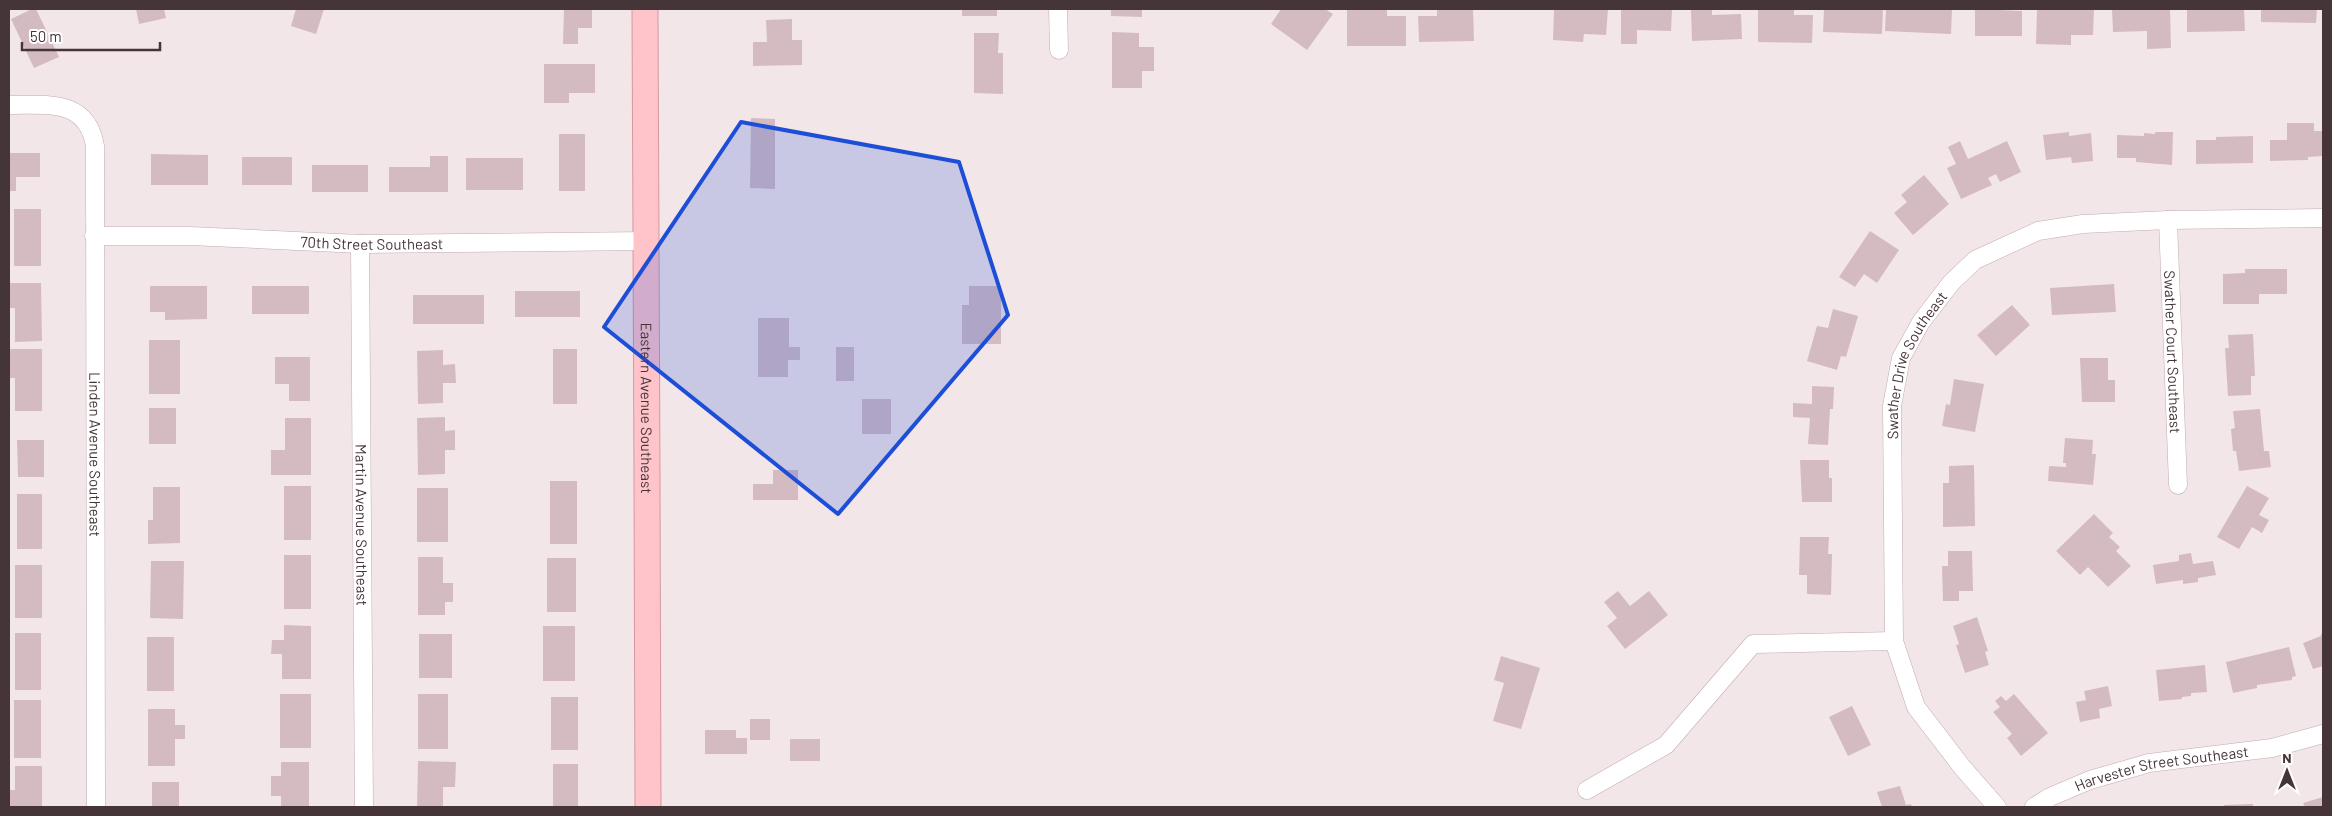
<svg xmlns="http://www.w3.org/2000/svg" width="2332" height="816" viewBox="0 0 2332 816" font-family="Barlow,sans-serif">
  <rect width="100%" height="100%" fill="#f3e6e8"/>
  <!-- building -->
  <path fill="#d4bbc2" d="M32,9H36L59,57L34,68L11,19Z
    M136,9H164L166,18L139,24Z
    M296,9H324L316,34L291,26Z
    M564,9H592V28H578V44H563Z
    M962,9H997V16H962Z
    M1111,9H1142V17L1111,16Z
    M1281,9H1325L1333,14L1307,50L1271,24Z
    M1347,9H1387V16H1406V46H1347Z
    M1473,9L1474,41L1419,42L1418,16H1437V10Z
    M1554,9H1608L1606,35L1584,34L1583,42L1553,40Z
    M1621,9H1672L1671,31L1637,30V44H1621Z
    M1712,9V15L1741,14L1742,39L1692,41L1691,10Z
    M1758,9L1794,10V15H1813L1812,43L1758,42Z
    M1824,9H1883L1882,34L1823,32Z
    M1886,9H1952L1951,34L1885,31Z
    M1975,9L2022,11V36H1975Z
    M2037,9H2094L2093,35H2071V45L2036,44Z
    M2112,9H2170L2171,48L2147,49V31L2113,32Z
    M2187,9H2244L2245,31L2187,32Z
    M2261,9H2317L2316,23L2261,22Z
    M792,19V40H802V65L753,66V42H767L766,20Z
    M1112,32L1139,33V47H1154V71H1142V88H1112Z
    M974,33H999L998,53H1003V94L974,93Z
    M544,64H595V93H569V103H544Z
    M751,118L775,119V189L750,188Z
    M2287,123H2314V131H2323V156L2308,157V160L2270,161V140H2287Z
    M2069,132V136L2091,133L2093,161L2072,163L2071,157L2046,160L2043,135Z
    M2155,132H2173L2172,165L2136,162V158H2117V135L2144,136V133L2155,134Z
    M559,134H585V191H559Z
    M2253,136V163L2196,164V140H2216V137Z
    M1960,141L1968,159L2007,141L2021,172L2000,182L1996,174L1988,178L1992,185L1961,199L1947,168L1956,164L1948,147Z
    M9,153H40V177H16V191H9Z
    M151,154L208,155V185H151Z
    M430,156H448V192H389V167H430Z
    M242,157H292V185H242Z
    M466,158H523V190H466Z
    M312,165H368V192H312Z
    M1924,175L1949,204L1913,235L1894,213L1907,202L1901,195Z
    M14,209H41V266H14Z
    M1870,231L1899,250L1877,283L1864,274L1855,287L1839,277Z
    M2245,269H2287V294H2259V304H2223V274L2245,273Z
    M9,283H41L42,341L15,342V308H9Z
    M2114,284L2116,312L2052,315L2050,288Z
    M150,286H207V319L165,320V312H150Z
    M252,286H309V314H252Z
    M969,286H1001V344H962V305H969Z
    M515,291H580V317H515Z
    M413,295H484V324H413Z
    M2012,305L2030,325L1996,356L1977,335Z
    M1833,309L1858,316L1846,357L1841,356L1837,370L1807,361L1817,326L1828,328Z
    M758,318H789V347H800V360H788V377H758Z
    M2253,334L2255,376H2251V395L2228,396L2225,348H2229L2228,335Z
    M149,340H180V394H149Z
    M836,347H854V381H836Z
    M9,349H42V411H15V378H9Z
    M553,349H577V404H553Z
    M443,350V365L455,364L456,383H443V403L418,404L417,351Z
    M275,357H310V401H289V384H275Z
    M2080,358H2108V380H2115V402H2082Z
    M1954,379L1984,384L1975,432L1942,426L1946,404L1950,405Z
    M1812,386L1834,387L1833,409H1830L1828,445L1808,444L1810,418L1793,417V403L1812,404Z
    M862,399H891V434H862Z
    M149,408H176V444H149Z
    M2260,409L2264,451H2269L2271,467L2239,471L2236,451H2233L2231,429L2235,428L2233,411Z
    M445,417V431L455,430V450H445V474L418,475L417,418Z
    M285,418H311V475H271V450H285Z
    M2065,438L2093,440L2092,454H2096L2093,485L2048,481L2049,466L2066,467V463H2063Z
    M17,440H44V477H18Z
    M1800,460H1829V478H1832V502H1802Z
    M1974,465L1975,526L1943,527V483H1949V466Z
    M773,470H798V500H753V484H773Z
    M550,481H577V544H550Z
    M284,486H311V540H284Z
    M2247,486L2269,498L2259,515L2269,520L2262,533L2252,527L2239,549L2217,537Z
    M153,487H180V543L148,544V520H153Z
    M417,488H448V542H417Z
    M17,494H42V549H17Z
    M2094,514L2113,533L2109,537L2120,547L2116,551L2131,566L2108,587L2088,567L2080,575L2056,551Z
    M1800,537H1829L1828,554H1832L1831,595L1807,594V575H1799Z
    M1948,551H1972L1973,591H1959V601H1943L1942,566H1948Z
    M2191,553L2193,564L2213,561L2216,575L2198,578V582L2183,584V580L2156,584L2153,565L2179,561V555Z
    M284,555H311V609H284Z
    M418,557H443V583H453V602H445V615H418Z
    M547,558H576V612H547Z
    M151,561H184L183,619L150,618Z
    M15,565H42V618H15Z
    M1618,591L1630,606L1649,591L1668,615L1625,649L1607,626L1617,618L1604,602Z
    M1977,617L1988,651L1985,652L1989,665L1965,673L1956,645L1959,644L1953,626Z
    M284,625L311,626V679H282V654H271L272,640H284Z
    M543,626H575V681H543Z
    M15,633H41V690H15Z
    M2323,633V666L2313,669L2303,643L2321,636V634Z
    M419,634H452V678H419Z
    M147,637H174V691H147Z
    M2289,647L2296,676L2292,677V680L2257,685V688L2233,693L2226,662Z
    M1501,656L1540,668L1521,729L1493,721L1504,683L1494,680Z
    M2205,665L2207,692L2191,693V696L2182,697V699L2159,701L2156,670Z
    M2108,686L2112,706L2099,709L2100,718L2080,722L2076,702L2086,700L2084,691Z
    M280,694H311V748H280Z
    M418,694H448V749H418Z
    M2014,694L2048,733L2021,756L2007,738L2012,734L1993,712L2000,707L1995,701L2001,696L2006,701Z
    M551,697H578V750H551Z
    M14,700H41V758H14Z
    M1852,706L1871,745L1848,756L1829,717Z
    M148,709H175V725H185V739H175V766H148Z
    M750,719H770V740H750Z
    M705,730H736V738H747V754H705Z
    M790,739H820V761H790Z
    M418,761L456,762L455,787H443V807H417Z
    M281,762H309V807H281V796H271V776H281Z
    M553,764H578V807H553Z
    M15,766H42V807H9V790H15Z
    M152,782H179V807H152Z
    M1900,786L1906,805L1911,804L1912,807H1882L1877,792Z
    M2323,797V807H2305L2303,803Z
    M2253,804V807H2224V805Z"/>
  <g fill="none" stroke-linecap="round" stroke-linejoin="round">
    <!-- street casing -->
    <g stroke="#c1abb0" stroke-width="19">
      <g id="street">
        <path d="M1058,9L1059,50"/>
        <path id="s1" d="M9,105C46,105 87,98 95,146L96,807"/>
        <path id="s2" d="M2168,220L2178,485"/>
        <path id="s3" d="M94,236H190L360,244L648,241"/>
        <path id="s4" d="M360,244L364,807"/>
        <path d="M1587,790L1666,745L1753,644L1894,641"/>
        <path id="s5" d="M1997,807L1962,767L1916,707L1894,641L1892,406L1901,358L1921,322L1951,283L1975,260L2038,231L2083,224L2168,220L2323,218"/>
        <path id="s6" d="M2034,807L2050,797L2090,780L2149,763L2272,748L2323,734"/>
      </g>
    </g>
    <!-- secondary casing -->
    <g stroke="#d6989f" stroke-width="27">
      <g id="secondary">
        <path id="s7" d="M645,9C648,275 646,541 648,807"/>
      </g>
    </g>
    <!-- street -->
    <use href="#street" stroke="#fff" stroke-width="18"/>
    <!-- secondary -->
    <use href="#secondary" stroke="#fec4ca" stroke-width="25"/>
  </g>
  <!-- marked area -->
  <path fill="#1d4ed8" fill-opacity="0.2" stroke="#1d4ed8" stroke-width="4" stroke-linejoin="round" d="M741,122L959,162L1008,315L838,514L604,327Z"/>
  <g text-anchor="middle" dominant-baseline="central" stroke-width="4" stroke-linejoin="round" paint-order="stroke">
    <!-- street labels -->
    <g font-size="15" fill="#453539" stroke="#fff">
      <text stroke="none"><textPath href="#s3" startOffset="278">70th Street Southeast</textPath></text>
      <text stroke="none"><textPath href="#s2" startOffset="132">Swather Court Southeast</textPath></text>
      <text stroke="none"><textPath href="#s5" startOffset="480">Swather Drive Southeast</textPath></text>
      <text stroke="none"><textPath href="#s7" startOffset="399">Eastern Avenue Southeast</textPath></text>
      <text stroke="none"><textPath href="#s1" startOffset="416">Linden Avenue Southeast</textPath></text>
      <text stroke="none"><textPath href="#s4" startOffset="281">Martin Avenue Southeast</textPath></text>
      <text stroke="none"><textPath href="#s6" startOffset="135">Harvester Street Southeast</textPath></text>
    </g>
  </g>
  <!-- border -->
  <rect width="2332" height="816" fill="none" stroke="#453539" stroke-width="20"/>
  <!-- north arrow -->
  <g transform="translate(2287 771)" stroke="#ffffff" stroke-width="4" paint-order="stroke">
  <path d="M0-4L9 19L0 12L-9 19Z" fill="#453539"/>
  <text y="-8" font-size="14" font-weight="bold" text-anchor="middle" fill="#453539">N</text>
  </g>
  <!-- scale -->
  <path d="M22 42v8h138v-8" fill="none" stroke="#453539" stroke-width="2.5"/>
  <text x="30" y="42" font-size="15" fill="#453539" stroke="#ffffff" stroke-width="4" paint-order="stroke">50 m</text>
</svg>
